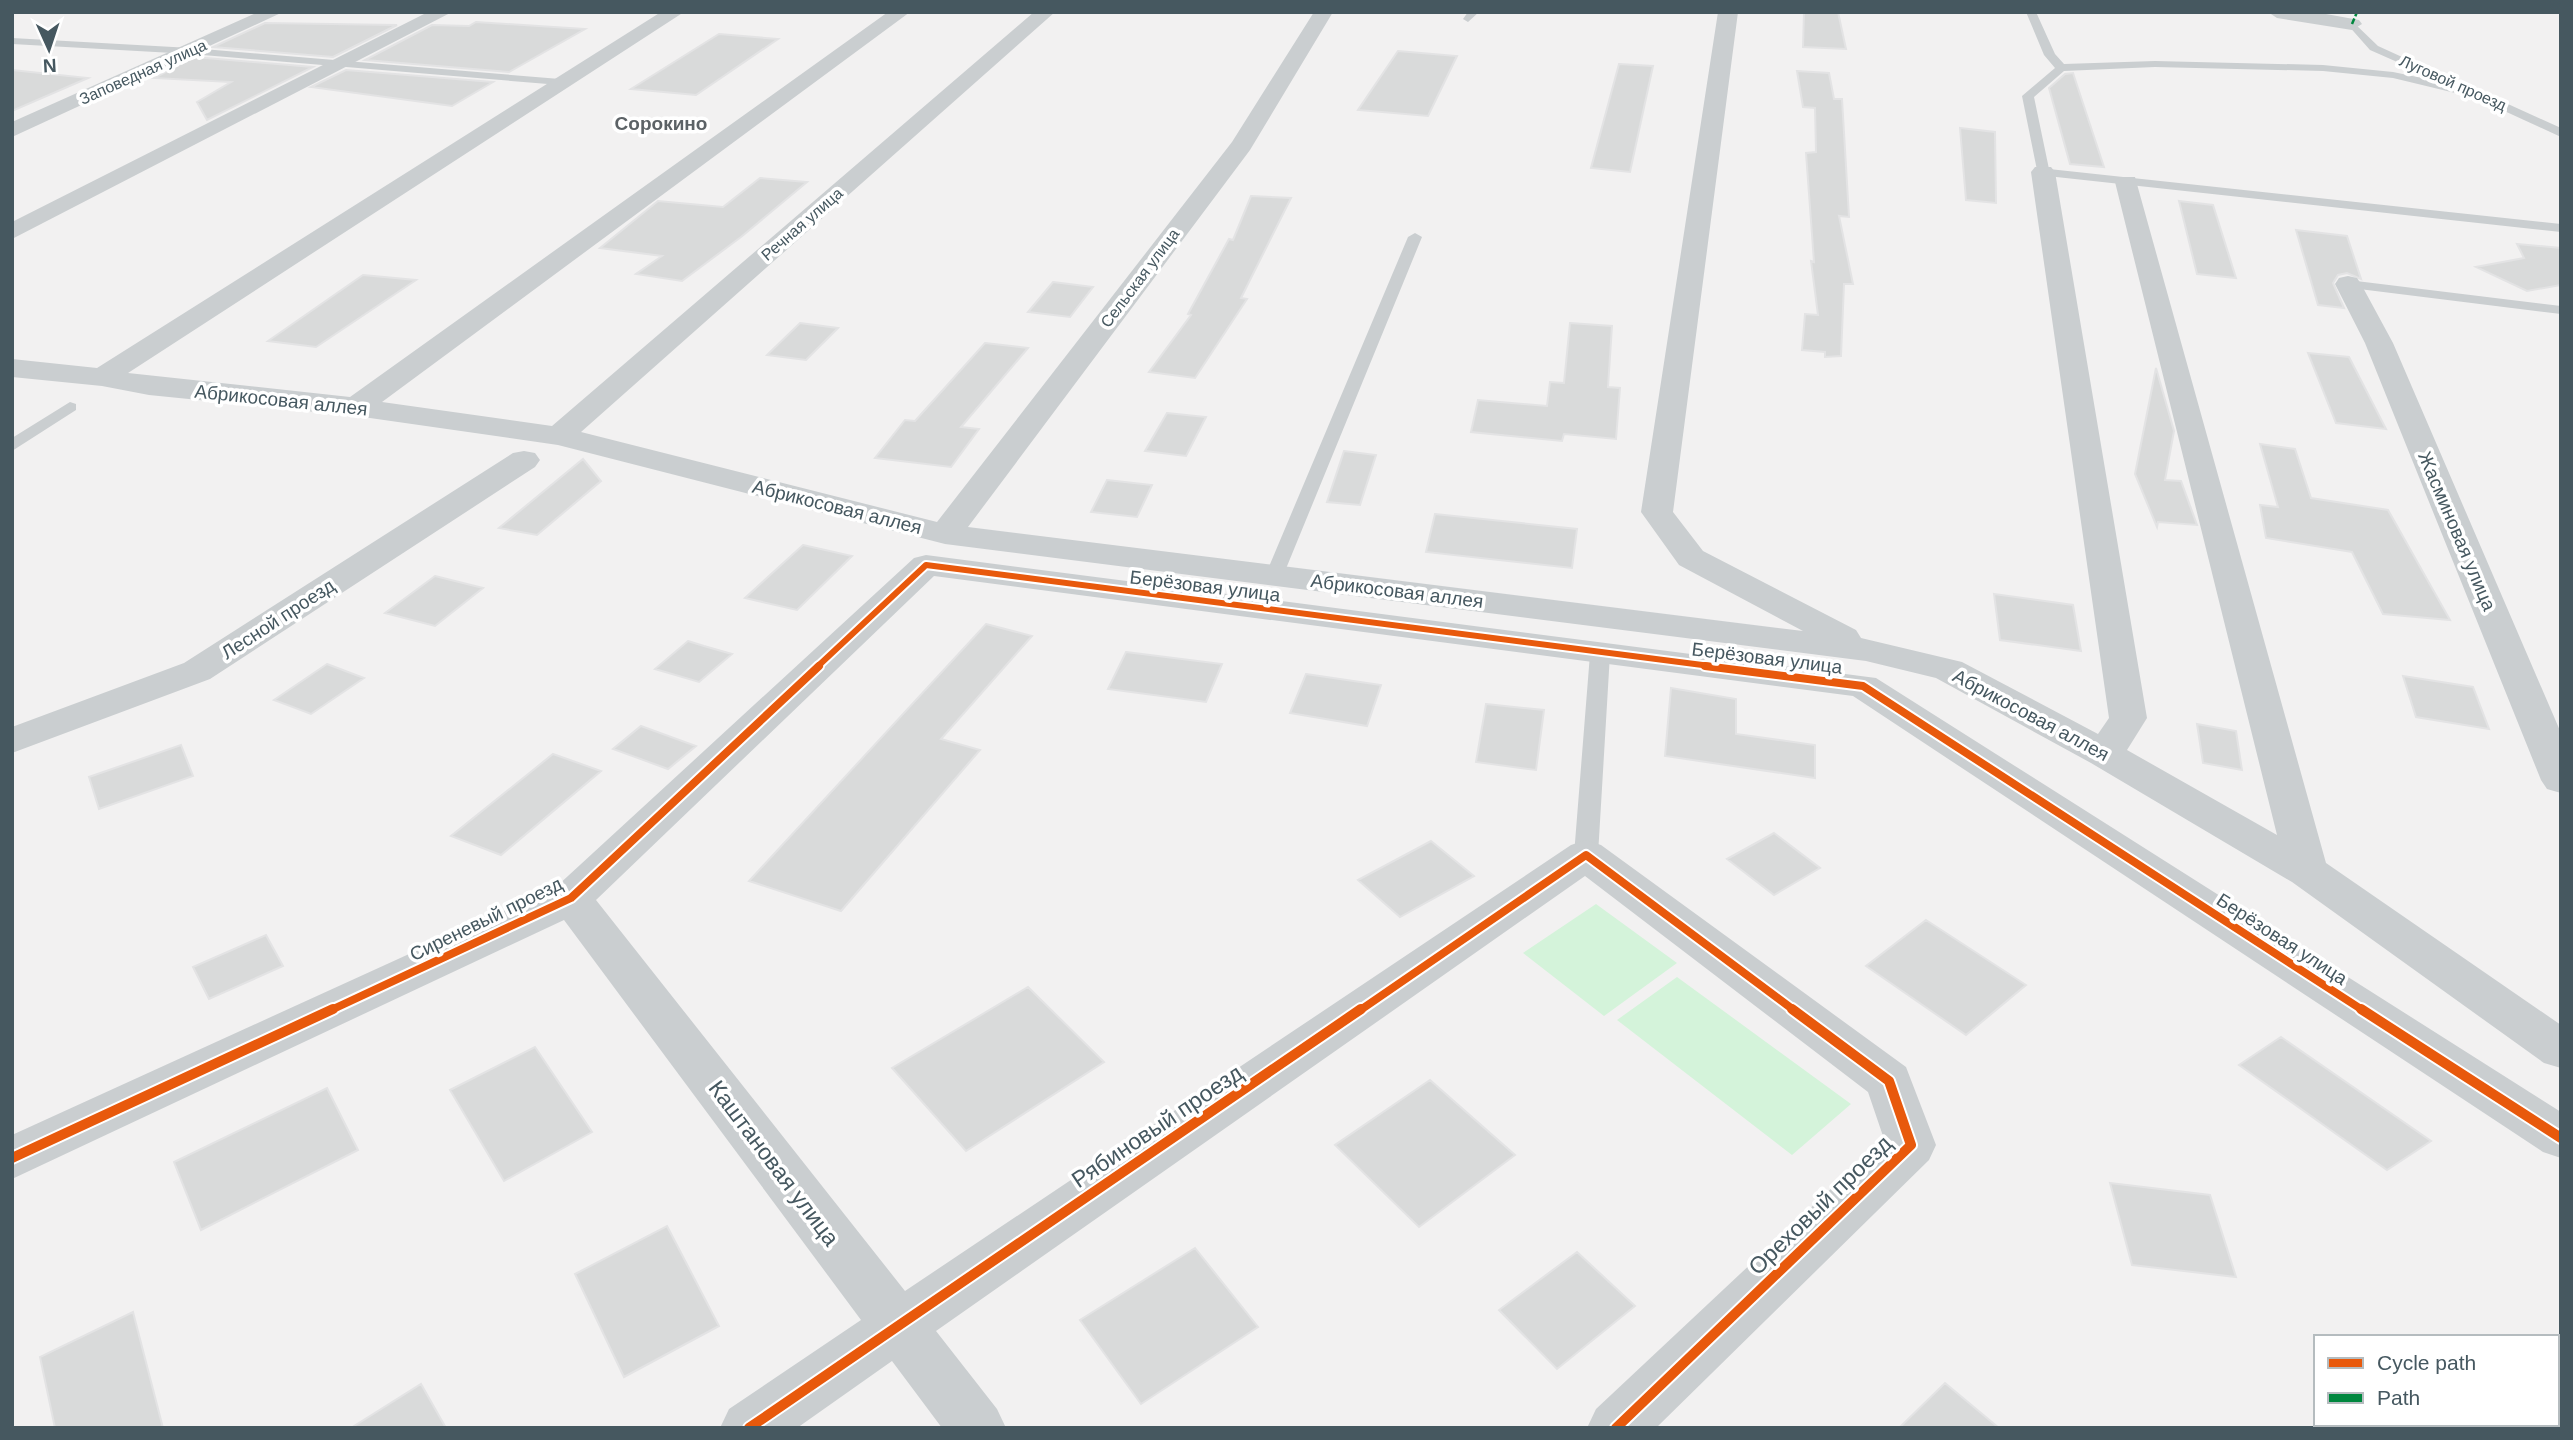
<svg xmlns="http://www.w3.org/2000/svg" width="2573" height="1440" viewBox="0 0 2573 1440" font-family="Helvetica,sans-serif">
  <rect width="100%" height="100%" fill="#f2f1f1"/>
  <!-- green -->
  <path fill="#d4f3da" d="M1596,904L1677,963L1604,1016L1523,953Z
    M1677,977L1851,1104L1792,1155L1617,1020Z"/>
  <!-- building -->
  <path fill="#d9dada" stroke="#e3e3e4" stroke-width="2" d="M1804,12H1838L1846,49L1803,47Z
    M476,22L585,29L509,72L365,60L432,25L469,26Z
    M265,23L397,25L333,57L213,47Z
    M719,34L778,39L696,95L631,89Z
    M1398,51L1457,56L1428,116L1358,110Z
    M194,57L313,67L207,120L197,102L231,82L154,78Z
    M1619,64L1653,66L1630,172L1591,168Z
    M12,70L88,78L12,111Z
    M346,70L493,82L452,106L311,87Z
    M1797,71L1829,73L1834,99H1842L1849,217L1839,216L1853,284H1844L1841,356L1825,357V352L1802,350L1805,314L1818,315L1811,261L1814,262L1806,153L1816,152L1815,108L1803,107Z
    M2073,73L2104,167L2070,164L2049,88L2065,74Z
    M1960,128L1995,132L1996,203L1966,200Z
    M760,178L807,182L741,237L682,281L636,274L662,256L600,248L658,201L723,207Z
    M1251,196L1291,198L1241,298L1247,299L1195,378L1149,372L1191,315L1188,314L1229,239L1233,240Z
    M2179,201L2213,205L2236,278L2197,274Z
    M2296,230L2347,236L2361,279L2347,273L2338,275L2333,283L2344,308L2318,305Z
    M2517,244L2561,248V285L2527,291L2476,267L2524,258Z
    M363,275L416,280L316,347L268,341Z
    M1053,282L1093,287L1070,317L1028,312Z
    M800,323L838,328L806,360L767,355Z
    M1570,323L1612,326L1608,387L1620,388L1616,439L1564,434L1562,441L1471,432L1478,400L1547,406L1550,382L1564,383Z
    M985,343L1028,348L961,427L979,429L951,467L875,458L905,420L915,421Z
    M2308,353L2349,357L2386,429L2336,423Z
    M2156,368L2174,431L2165,480L2181,481L2197,525L2158,522L2157,527L2135,474Z
    M1167,413L1206,417L1186,456L1145,451Z
    M2260,444L2295,449L2311,498L2388,510L2450,620L2383,614L2352,552L2266,538L2260,505L2278,507Z
    M1344,451L1376,455L1360,505L1327,502Z
    M583,459L601,481L537,535L499,528Z
    M1107,480L1152,485L1137,517L1091,512Z
    M1435,514L1577,529L1572,568L1426,552Z
    M803,545L852,556L797,610L745,598Z
    M435,576L483,588L435,626L385,613Z
    M1994,594L2073,605L2081,651L2000,640Z
    M986,624L1032,636L941,739L980,750L841,911L749,881Z
    M688,641L704,646L732,654L699,682L655,669Z
    M1126,652L1222,664L1206,702L1108,689Z
    M327,664L364,678L311,714L274,700Z
    M1306,674L1381,685L1367,726L1290,713Z
    M2403,676L2473,687L2489,729L2416,717Z
    M1671,688L1736,699V734L1815,745V778L1665,756Z
    M1486,704L1544,710L1536,770L1476,762Z
    M2197,724L2236,731L2242,770L2203,763Z
    M641,726L696,746L668,769L613,749Z
    M181,745L193,776L99,809L89,777Z
    M553,754L601,771L501,855L451,836Z
    M1774,833L1820,868L1774,895L1727,859Z
    M1431,841L1474,876L1400,917L1358,880Z
    M1926,920L2026,985L1966,1035L1866,966Z
    M266,935L283,966L209,999L193,967Z
    M1028,987L1104,1062L966,1151L892,1068Z
    M2281,1037L2431,1141L2387,1170L2239,1065Z
    M535,1047L592,1132L504,1181L450,1090Z
    M1430,1080L1515,1155L1419,1227L1335,1145Z
    M327,1088L358,1150L201,1230L174,1162Z
    M2110,1183L2210,1195L2236,1277L2132,1265Z
    M667,1226L719,1326L624,1377L575,1274Z
    M1195,1248L1258,1327L1141,1404L1080,1320Z
    M1577,1252L1635,1306L1557,1369L1499,1310Z
    M133,1312L163,1428H55L40,1357Z
    M1945,1383L1999,1428H1899Z
    M421,1384L446,1428H351Z"/>
  <g fill="none" stroke-linecap="round" stroke-linejoin="round">
    <!-- service -->
    <path fill="#caced0" fill-rule="evenodd" d="M1468,12H1479L1468,22L1463,19Z
      M2026,12H2036L2055,54L2064,64L2155,61L2323,65L2393,72L2475,89L2561,128V137L2476,98L2393,78L2323,71L2155,67L2064,71L2034,97L2049,169L2561,224V232L2038,175L2022,96L2055,68L2044,55Z
      M2352,21L2378,46L2448,78L2438,80L2370,50L2347,24Z
      M12,38L191,48L560,79L566,82L560,85L191,54L12,44Z
      M1415,233L1422,237L1283,576L1281,580H1267L1265,576L1408,237Z
      M2348,280L2561,306V314L2343,287L2341,284Z
      M70,402L76,404V410L12,451V438Z
      M1600,648L1610,654L1598,855L1594,861H1578L1574,855L1590,654Z"/>
    <!-- minor -->
    <path fill="#caced0" fill-rule="evenodd" d="M258,12H283L12,137V122Z
      M428,12H452L12,239V222Z
      M661,12H684L128,373L350,397L888,12H910L382,402L552,426L1034,12H1055L581,432L937,522L1232,142L1314,12H1333L1250,150L968,527L1803,631L1679,565L1641,512L1718,12H1738L1673,512L1703,551L1856,630L1861,638L1962,662L2098,734L2109,718L2031,172L2035,167H2051L2055,172L2147,718L2127,750L2277,835L2115,182L2119,177H2135L2326,863L2561,1025V1068L2544,1063L2292,882L2091,763L1936,678L1866,661L945,544L558,445L356,416L149,395L102,386L12,377V359L97,368Z
      M2268,12H2315L2359,20L2362,24L2352,30L2277,18Z
      M2348,276L2357,278L2361,284L2393,343L2561,733V793L2547,789L2541,780L2365,343L2335,284L2339,278Z
      M524,451L535,453L540,460L535,467L210,679L12,753V727L184,663L513,453Z
      M926,555L1876,678L2561,1112V1158L2543,1152L1853,696L934,576L596,900L905,1291L1571,845L1586,840L1601,845L1906,1067L1936,1145L1929,1160L1656,1428H1587L1596,1409L1884,1139L1868,1092L1585,876L936,1331L997,1409L1006,1428H942L892,1361L797,1428H720L729,1409L861,1320L564,920L12,1179V1135L556,887L914,558Z"/>
    <!-- quiet -->
    <path stroke="#00873e" stroke-width="2.5" stroke-dasharray="6 2.5" stroke-linecap="butt" d="M2352,24L2357,12"/>
    <!-- cycleway-far2 casing -->
    <g stroke="#fff" stroke-width="10">
      <path id="cycleway-far2" d="M817,667L926,565L1718,667"/>
    </g>
    <!-- cycleway-far1 casing -->
    <g stroke="#fff" stroke-width="12">
      <path id="cycleway-far1" d="M1705,666L1863,686L2364,1011
        M329,1011L571,898L819,666
        M1359,1011L1586,855L1795,1011"/>
    </g>
    <!-- cycleway casing -->
    <g stroke="#fff" stroke-width="14">
      <path id="cycleway" d="M2361,1009L2561,1138
        M12,1158L333,1009
        M749,1428L1361,1009
        M1616,1428L1911,1145L1889,1081L1792,1009"/>
    </g>
    <!-- cycleway-far2 -->
    <use href="#cycleway-far2" stroke="#e8590c" stroke-width="6"/>
    <!-- cycleway-far1 -->
    <use href="#cycleway-far1" stroke="#e8590c" stroke-width="8"/>
    <!-- cycleway -->
    <use href="#cycleway" stroke="#e8590c" stroke-width="10"/>
  </g>
  <g text-anchor="middle" dominant-baseline="central" stroke-width="7" stroke-linejoin="round" paint-order="stroke">
    <!-- far-street labels -->
    <g font-size="16" fill="#465860" stroke="#fff">
      <text transform="translate(143 72) rotate(-24)">Заповедная улица</text>
      <text transform="translate(2453 83) rotate(24)">Луговой проезд</text>
      <text transform="translate(802 224) rotate(-41)">Речная улица</text>
      <text transform="translate(1140 278) rotate(-53)">Сельская улица</text>
    </g>
    <!-- far-quarter labels -->
    <g font-size="19" font-weight="bold" fill="#5c6266" stroke="#fff">
      <text x="661" y="123">Сорокино</text>
    </g>
    <!-- street labels -->
    <g font-size="19" fill="#465860" stroke="#fff">
      <text transform="translate(281 400) rotate(6)">Абрикосовая аллея</text>
      <text transform="translate(837 507) rotate(14)">Абрикосовая аллея</text>
      <text transform="translate(2457 531) rotate(67)">Жасминовая улица</text>
      <text transform="translate(1205 586) rotate(7)">Берёзовая улица</text>
      <text transform="translate(1397 591) rotate(7)">Абрикосовая аллея</text>
      <text transform="translate(278 619) rotate(-33)">Лесной проезд</text>
      <text transform="translate(1767 658) rotate(7)">Берёзовая улица</text>
      <text transform="translate(2031 715) rotate(28)">Абрикосовая аллея</text>
      <text transform="translate(486 919) rotate(-26)">Сиреневый проезд</text>
      <text transform="translate(2282 939) rotate(33)">Берёзовая улица</text>
    </g>
    <!-- near-street labels -->
    <g font-size="23" fill="#465860" stroke="#fff">
      <text transform="translate(1157 1126) rotate(-34)">Рябиновый проезд</text>
      <text transform="translate(774 1163) rotate(53)">Каштановая улица</text>
      <text transform="translate(1820 1205) rotate(-44)">Ореховый проезд</text>
    </g>
  </g>
  <!-- border -->
  <rect width="2573" height="1440" fill="none" stroke="#465860" stroke-width="28"/>
  <!-- legend -->
  <rect x="2314" y="1335" width="245" height="91" fill="#ffffff" stroke="#b5bcbf" stroke-width="2"/>
  <rect x="2328" y="1358" width="35" height="10" fill="#e8590c" stroke="#b5bcbf" stroke-width="2"/>
  <text x="2377" y="1370" font-size="21" fill="#465860">Cycle path</text>
  <rect x="2328" y="1393" width="35" height="10" fill="#00873e" stroke="#b5bcbf" stroke-width="2"/>
  <text x="2377" y="1405" font-size="21" fill="#465860">Path</text>
  <!-- north arrow -->
  <g transform="translate(49 49) rotate(177)" stroke="#ffffff" stroke-width="5" paint-order="stroke">
  <path d="M0-5L12 26L0 18L-12 26Z" fill="#465860"/>
  <text y="-10" font-size="19" font-weight="bold" text-anchor="middle" fill="#465860">N</text>
  </g>
</svg>
